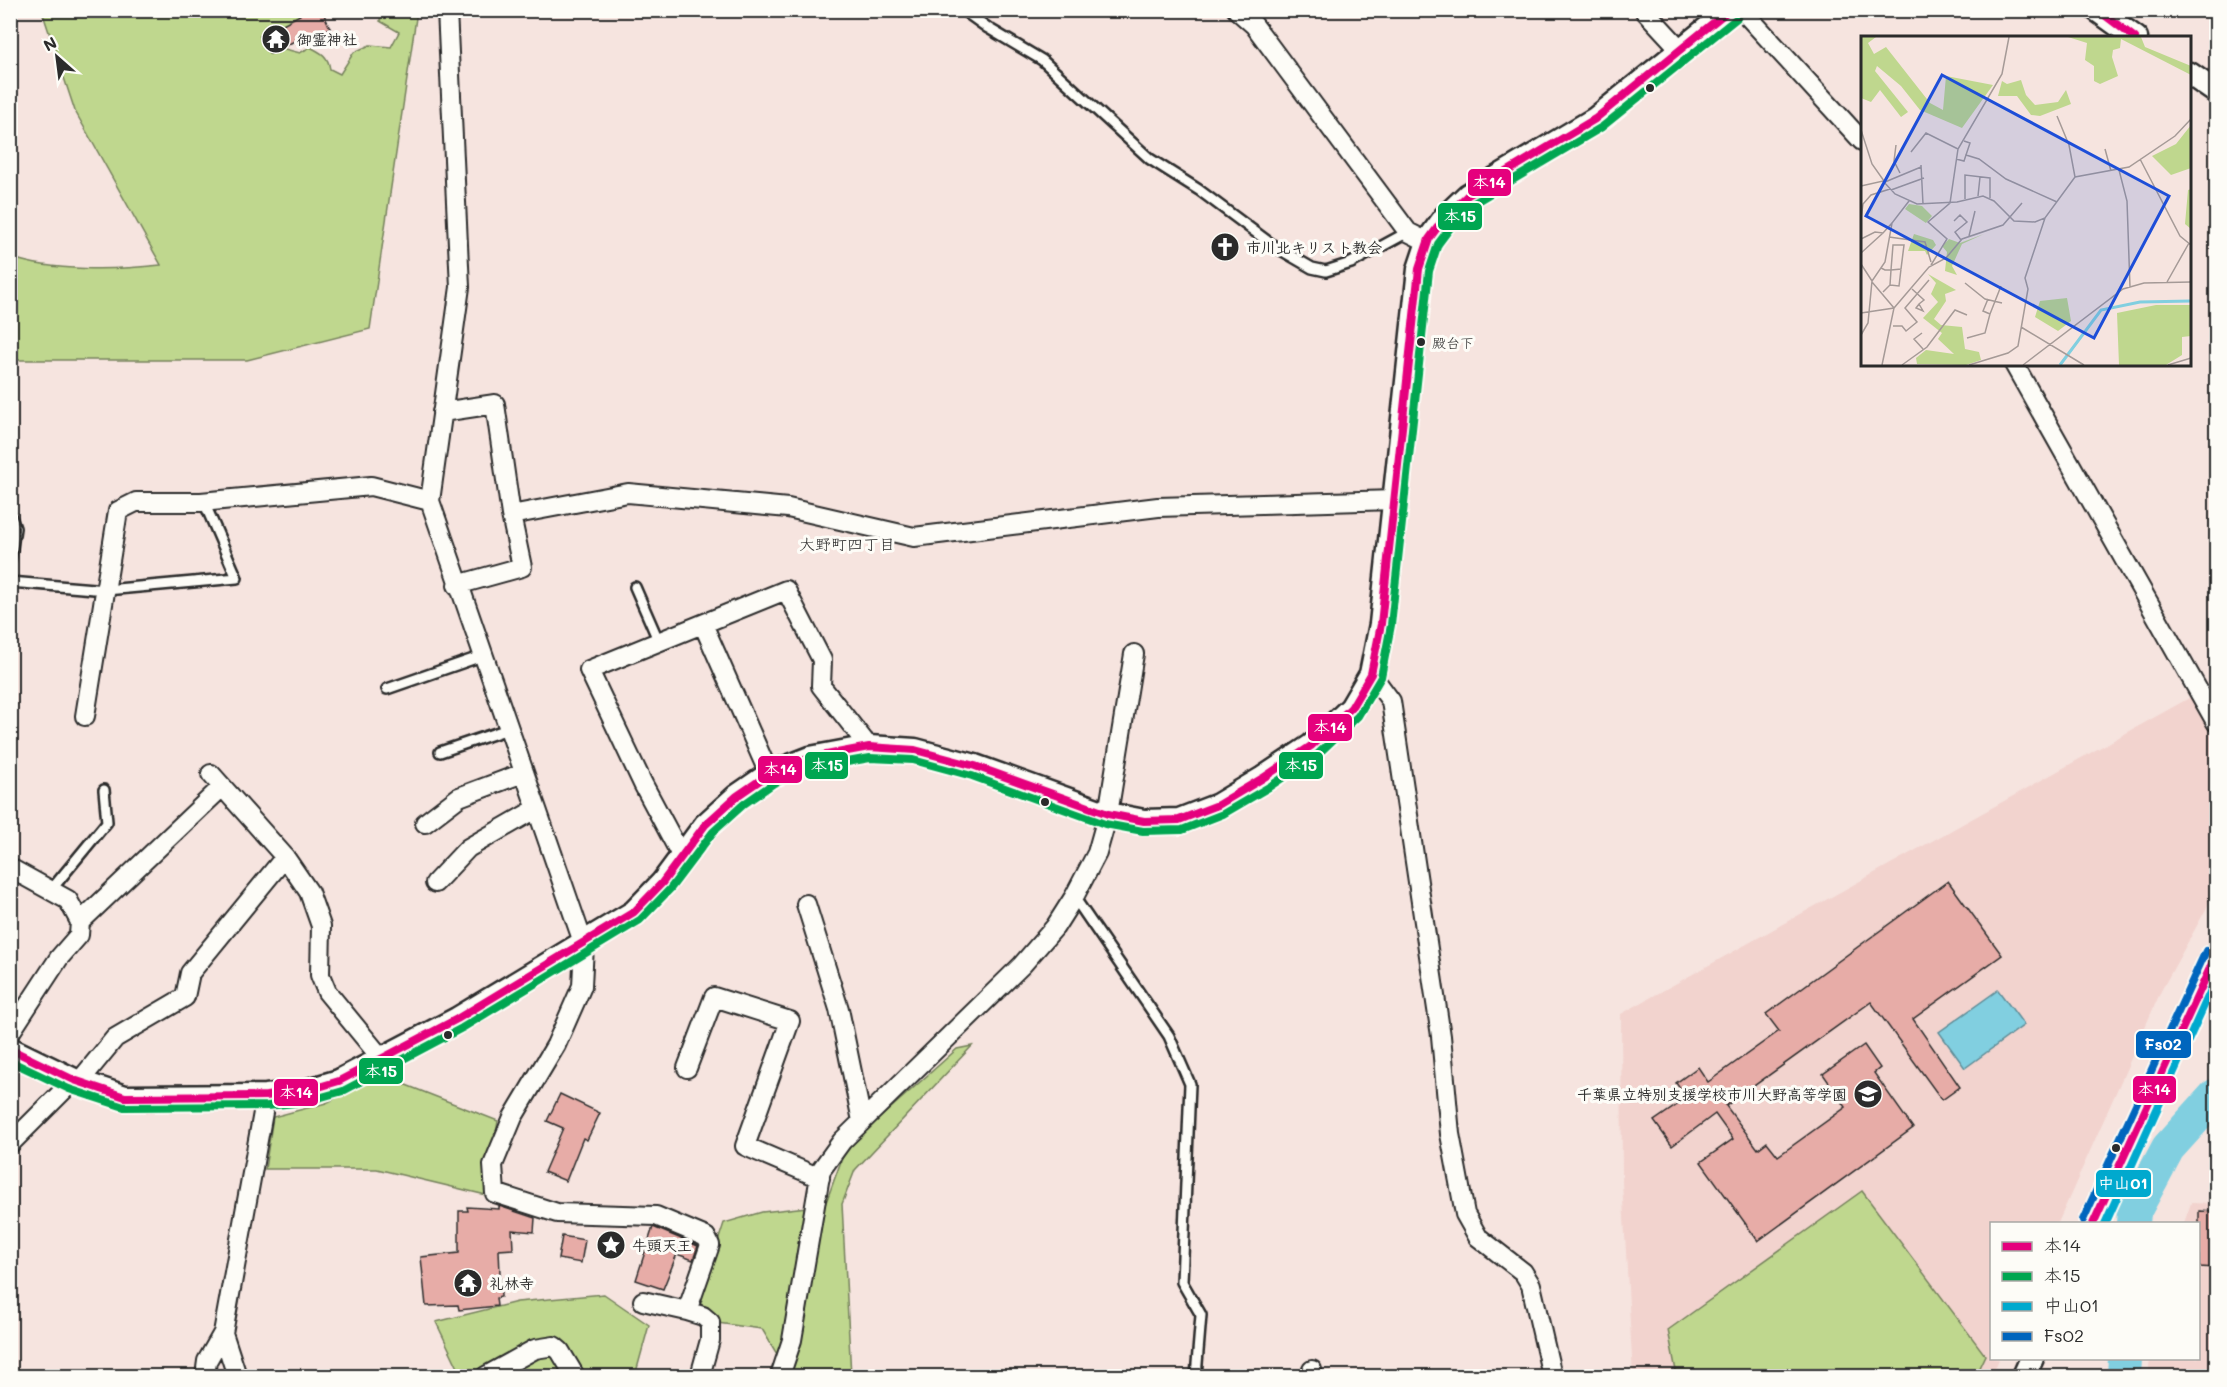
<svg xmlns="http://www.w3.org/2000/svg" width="2227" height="1387" viewBox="0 0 2227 1387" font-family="Mali,'Klee One',sans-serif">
  <rect width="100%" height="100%" fill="#f6e4df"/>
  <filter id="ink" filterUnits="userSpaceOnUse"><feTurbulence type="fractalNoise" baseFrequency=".0167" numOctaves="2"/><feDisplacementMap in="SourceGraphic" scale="12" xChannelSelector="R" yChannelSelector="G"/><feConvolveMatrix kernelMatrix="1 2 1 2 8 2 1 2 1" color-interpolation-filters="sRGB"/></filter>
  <g filter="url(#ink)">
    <!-- built -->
    <path fill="#f2d3ce" d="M2191,697L2216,744V891L2161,991L2058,1223L1992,1224V1358L1999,1359L1992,1376H1633L1622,1182L1621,1014Z
      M2191,1203L2216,1204V1376H2148L2150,1359L2198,1358V1224L2184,1223Z"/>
    <!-- green -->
    <path fill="#bfd78e" stroke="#75815c" stroke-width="1.5" d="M42,11H298L301,20L265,45L268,51L281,48L300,53L310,47C322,53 328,56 330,69L340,74L354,52L370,45L391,47L399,32L380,21L381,11H417L370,329L247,360H11L10,257C52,272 117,270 161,265L75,111Z
      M972,1046L855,1170L842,1204L851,1376H790L762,1329L710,1322L699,1300L724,1223L762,1212L825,1205L844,1153L873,1124L957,1049Z
      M383,1076L498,1121L486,1195L377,1169H265L273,1117L326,1103Z
      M1862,1191L1985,1355L1975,1376H1677L1668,1330Z
      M604,1294L649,1325L635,1376H462L436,1322L517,1302Z"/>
    <!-- water -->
    <path fill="#81cfe0" stroke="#5f8d98" stroke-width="1.5" d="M1998,990L2024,1025L1965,1068L1939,1032Z"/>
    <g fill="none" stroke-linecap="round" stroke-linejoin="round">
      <!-- river -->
      <path stroke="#81cfe0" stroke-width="34" d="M2133,1224L2134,1212L2168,1148L2216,1095
        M2124,1376L2125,1358"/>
    </g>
    <!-- building -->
    <path fill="#e7aca7" stroke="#2b2b2b" stroke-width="1.5" d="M298,10H322L330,28L325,31L328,35L313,43L310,38L304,41L302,37L270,54L260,36L300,15Z
      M1948,881L2002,955L1913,1019L1960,1087L1942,1100L1871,1002L1726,1106L1758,1149L1767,1142L1778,1156L1846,1107L1823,1074L1864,1045L1880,1068L1874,1073L1913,1128L1758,1241L1701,1162L1733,1139L1715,1114L1672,1146L1654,1121L1677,1105L1672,1097L1681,1090L1676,1083L1698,1067L1708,1082L1779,1031L1766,1014Z
      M560,1094L600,1113L587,1140L583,1138L566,1181L544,1172L563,1128L547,1121Z
      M499,1206L535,1218L534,1232L512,1230L513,1249L499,1250L501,1297L496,1298L497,1306L459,1310L458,1305L426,1306L421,1257L459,1253V1211H468L467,1207L499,1209Z
      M2199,1211L2217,1212V1268L2199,1267Z
      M653,1227L698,1246L693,1260L677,1254L663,1289L636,1280Z
      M562,1236L585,1240L581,1263L558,1259Z"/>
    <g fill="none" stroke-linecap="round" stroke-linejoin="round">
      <!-- service casing -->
      <g stroke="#2b2b2b" stroke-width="14">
        <path id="service" d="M963,10L988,28L1042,60L1150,159L1199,190L1274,246L1312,268L1326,271L1351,263L1408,232
          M10,514L15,528L10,561
          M10,582L106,590L237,578L204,502
          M635,587L659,642
          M387,689L482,656
          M440,752L508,729
          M51,890L107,822L104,790
          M1074,897L1169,1036L1190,1084L1182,1282L1201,1315L1196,1376"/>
      </g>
      <!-- minor casing -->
      <g stroke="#2b2b2b" stroke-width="22">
        <path id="minor" d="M447,10L460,287L430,501L584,945L582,986L556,1045L513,1117L493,1165L495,1193L557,1213L656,1216L706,1237L710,1245L687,1311L703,1316L710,1322V1340L700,1376
          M1237,10L1254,25L1408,232L1428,242
          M1644,10L1681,50
          M1742,10L1862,141
          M2014,364L2216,722
          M442,412L495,404L511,515
          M457,585L522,567L511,515L628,493L788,508L914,537L1158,507L1394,500
          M703,624L769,774
          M1371,674L1391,701L1441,1036L1450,1134L1465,1214L1478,1237L1523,1272L1531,1285L1552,1376
          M85,716L118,511L136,502H201L371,486L430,501
          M211,774L285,857L309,892L321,926L320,975L327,992L382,1059
          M425,823L459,797L523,773
          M682,857L643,784L589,670L786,590L822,660L821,686L869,747
          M10,868L68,900L80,922
          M435,883L468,848L536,809
          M806,904L839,1009L862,1121
          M10,1033L59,958L79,935L80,922L222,787
          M687,1068L714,997L790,1021L745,1146L820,1178
          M79,1082L115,1038L185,997L190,973L285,857
          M10,1144L74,1080
          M643,1301L687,1311
          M1312,1370L1313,1376
          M205,1376L207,1361L223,1333
          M237,1376L223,1333L266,1096
          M486,1376L535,1349L554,1346L560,1351L575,1376
          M780,1376L792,1340L821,1170L842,1141L1022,965L1055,927L1074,897L1097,853L1108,814L1134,654"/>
      </g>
      <!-- tertiary casing -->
      <g stroke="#2b2b2b" stroke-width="27">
        <path id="tertiary" d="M2097,10L2136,38
          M2190,74L2216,92
          M10,1049L74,1080L125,1097L266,1096L302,1092L339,1081L457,1019L634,912L662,883L705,825L737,796L769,774L810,758L869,747L915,750L975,766L1108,814L1144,821L1179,820L1218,805L1263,778L1311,746L1351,708L1371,674L1381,624L1419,269L1429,239L1445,217L1468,195L1595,119L1730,10
          M2093,1224L2216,955
          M2024,1376L2032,1358"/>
      </g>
      <!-- service -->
      <use href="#service" stroke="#fdfcf7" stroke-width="9"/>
      <!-- minor -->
      <use href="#minor" stroke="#fdfcf7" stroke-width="18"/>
      <!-- tertiary -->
      <use href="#tertiary" stroke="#fdfcf7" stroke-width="22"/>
      <!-- bus-1 casing -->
      <g stroke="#fdfcf7" stroke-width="12">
        <path id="bus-1" d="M2098,10L2135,38
          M10,1049L74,1080L125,1097L266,1096L302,1092L339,1081L457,1019L634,912L662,883L705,825L737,796L769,774L810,758L869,747L915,750L975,766L1108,814L1144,821L1179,820L1218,805L1263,778L1311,746L1351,708L1371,674L1381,624L1419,269L1429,239L1445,217L1468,195L1595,119L1729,10
          M2093,1224L2216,955"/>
      </g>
      <!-- bus-2 casing -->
      <g stroke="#fdfcf7" stroke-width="12">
        <path id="bus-2" d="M10,1061L69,1089L124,1107L267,1106L304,1102L343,1091L462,1028L640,920L670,889L713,832L744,804L774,783L813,768L870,758L913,760L972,776L1105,824L1143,831L1182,830L1223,814L1269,787L1318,754L1358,716L1381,677L1391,625L1429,271L1438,244L1453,224L1474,203L1602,127L1737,18"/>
      </g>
      <!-- bus-3 casing -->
      <g stroke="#fdfcf7" stroke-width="12">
        <path id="bus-3" d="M2105,1224L2216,979"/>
      </g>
      <!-- bus-4 casing -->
      <g stroke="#fdfcf7" stroke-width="12">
        <path id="bus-4" d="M2083,1220L2206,951"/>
      </g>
      <!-- bus-1 -->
      <use href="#bus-1" stroke="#e5007d" stroke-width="8"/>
      <!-- bus-2 -->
      <use href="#bus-2" stroke="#00a651" stroke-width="8"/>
      <!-- bus-3 -->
      <use href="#bus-3" stroke="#00a9ce" stroke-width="8"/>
      <!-- bus-4 -->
      <use href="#bus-4" stroke="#0065bd" stroke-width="8"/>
    </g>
  </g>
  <!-- icons -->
  <defs>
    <g id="temple-disc" transform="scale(1.5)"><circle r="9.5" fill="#2b2b2b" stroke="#fdfcf7"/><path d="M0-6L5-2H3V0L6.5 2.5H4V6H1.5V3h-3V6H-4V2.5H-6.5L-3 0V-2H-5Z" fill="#fff"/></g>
    <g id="church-disc" transform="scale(1.5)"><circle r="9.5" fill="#2b2b2b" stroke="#fdfcf7"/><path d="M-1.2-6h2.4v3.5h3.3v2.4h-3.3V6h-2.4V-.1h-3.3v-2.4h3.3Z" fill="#fff"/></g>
    <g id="school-disc" transform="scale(1.5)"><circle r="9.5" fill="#2b2b2b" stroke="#fdfcf7"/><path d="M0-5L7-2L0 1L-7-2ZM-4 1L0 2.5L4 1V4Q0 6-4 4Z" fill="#fff"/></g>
    <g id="sight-disc" transform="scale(1.5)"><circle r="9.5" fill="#2b2b2b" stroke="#fdfcf7"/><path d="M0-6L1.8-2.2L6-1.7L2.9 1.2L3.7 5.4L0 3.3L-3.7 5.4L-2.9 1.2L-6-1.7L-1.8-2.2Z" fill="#fff"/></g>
  </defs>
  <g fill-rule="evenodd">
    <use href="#temple-disc" x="276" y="39"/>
    <use href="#church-disc" x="1225" y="247"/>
    <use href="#school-disc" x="1868" y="1094"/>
    <use href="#sight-disc" x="611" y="1245"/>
    <use href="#temple-disc" x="468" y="1283"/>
  </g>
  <!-- markers -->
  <g fill="#2b2b2b" stroke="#fdfcf7" stroke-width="2">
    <circle cx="1650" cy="88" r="5"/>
    <circle cx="1421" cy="342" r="5"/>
    <circle cx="1045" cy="802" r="5"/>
    <circle cx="448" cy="1035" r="5"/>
    <circle cx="2116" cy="1148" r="5"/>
  </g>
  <g text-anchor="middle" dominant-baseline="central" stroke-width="6" stroke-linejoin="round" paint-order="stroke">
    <!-- bus labels -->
    <g font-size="14" fill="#2b2b2b" stroke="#fdfcf7" text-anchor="start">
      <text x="1432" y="342">殿台下</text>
    </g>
    <!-- poi labels -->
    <g font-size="15" font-weight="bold" fill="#2b2b2b" stroke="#fdfcf7" text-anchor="start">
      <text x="297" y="39">御霊神社</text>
      <text x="1246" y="247">市川北キリスト教会</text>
      <text x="1847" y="1094" text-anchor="end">千葉県立特別支援学校市川大野高等学園</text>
      <text x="632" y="1245">牛頭天王</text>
      <text x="489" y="1283">礼林寺</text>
    </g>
    <!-- neighbourhood labels -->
    <g font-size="16" fill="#2b2b2b" stroke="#fdfcf7">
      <text x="847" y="543">大野町四丁目</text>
    </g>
  </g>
  <!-- overview -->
  <g transform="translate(1861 36)">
    <rect width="330" height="330" fill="#f6e4df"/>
    <path d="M0,1H15L7,7L13,18L25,11L69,67L82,74L85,40L132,49L101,92L59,74L40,50L16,30L14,35L47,76L40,81L19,54L10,66L0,62ZM207,1H280L284,11L330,30V39L260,3L259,12L252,14L251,21L257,40L239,48L233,45V30L224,24L226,7ZM160,44L165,59L174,69L197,66L205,54L210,68L179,80L170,79L156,60H137L141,45L146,48ZM330,89V132L310,139L291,120L315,108ZM330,153V193L324,188L327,154ZM48,168L61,170L71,180L65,187L44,173ZM53,198L72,204L75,209L66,219L64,215H47ZM123,198L101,208L91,230L96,239L84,235L86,216L81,210L88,203L99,207ZM67,238L95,254L84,258L85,265L73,283L80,289L101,291L104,313L118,316L120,324L105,329L56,328L55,322L65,314L93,318L77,303L81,297L62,282L77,266L70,258L75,247ZM206,262L210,285L197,295L174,281L179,265ZM295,269H330V300L321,301V319L305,329H258L256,277Z" fill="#bfd78e"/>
    <path fill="none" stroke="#81cfe0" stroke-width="3" d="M199,329L240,274L279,266L330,265"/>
    <path fill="none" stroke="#a59a97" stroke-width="1.5" d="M196,80L208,109L214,141M0,94L11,128L23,145M103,105L109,107L105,119M35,109L33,125L39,137M244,113L250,135M50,116L65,97L97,113M95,123L103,125L105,119L118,123L145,143L196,166M279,123L319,200L330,209M60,129L62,168M258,134L266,165L269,251M24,146L60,131M0,150L22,145L34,158L56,168L96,166L122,160L133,165L153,185L174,186L184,182L214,141L268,131L314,100L330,83M30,154L63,142M117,160L119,141M104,163V139L129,142V162M0,183L2,168L10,159L29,153M93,185L99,179L106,186L94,196L100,204M108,200L114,175M28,201L64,206L70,226M0,203L14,196L22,197L31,187M0,217L22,197M0,228L11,245M70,229L86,203L67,186L89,167L97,113L141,38L148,1M20,232L24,234H30L40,233L43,209H32L30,234L29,249L22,256M11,246L33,272L21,329M306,246L328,207M104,247L124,263L141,267M29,249L38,250L40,233M51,253L63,264L58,268L55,272L62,275L58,268M0,277L33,272L68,231L85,222L101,203L142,189L161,167M129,278L140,250M32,290H41L45,295L56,286L44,272L68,244M160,291L223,329M61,297L53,303L62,313M0,299L7,287L11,245L24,226L31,187L48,165M106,302L124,297L129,278L122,275L127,263M41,329L66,311L94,274L106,279M108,329L147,317L157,310L167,253L164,242L184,182M162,329L262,253L283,247L330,246M307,329L330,322"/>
    <path fill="#1d4ed8" fill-opacity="0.15" stroke="#1d4ed8" stroke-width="3" d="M81,39L308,160L233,302L5,180Z"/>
    <rect width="330" height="330" fill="none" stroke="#2b2b2b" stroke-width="3"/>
  </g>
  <g stroke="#fdfcf7" stroke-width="2">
    <rect x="1467" y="168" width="45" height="29" rx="6" fill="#e5007d"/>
    <rect x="1437" y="202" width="46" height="29" rx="6" fill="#00a651"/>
    <rect x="1307" y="713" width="46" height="29" rx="6" fill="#e5007d"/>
    <rect x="1278" y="751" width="46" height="29" rx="6" fill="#00a651"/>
    <rect x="804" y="751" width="45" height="29" rx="6" fill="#00a651"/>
    <rect x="757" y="755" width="46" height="29" rx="6" fill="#e5007d"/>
    <rect x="2135" y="1030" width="57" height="29" rx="6" fill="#0065bd"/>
    <rect x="358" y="1057" width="46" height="28" rx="6" fill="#00a651"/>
    <rect x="2132" y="1075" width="45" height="29" rx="6" fill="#e5007d"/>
    <rect x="273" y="1078" width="46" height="29" rx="6" fill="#e5007d"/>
    <rect x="2095" y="1169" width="57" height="29" rx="6" fill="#00a9ce"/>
  </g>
  <g font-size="16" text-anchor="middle" font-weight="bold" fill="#fff">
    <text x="1489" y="188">本14</text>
    <text x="1460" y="222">本15</text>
    <text x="1330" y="733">本14</text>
    <text x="1301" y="771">本15</text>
    <text x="827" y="771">本15</text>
    <text x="780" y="775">本14</text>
    <text x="2163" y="1050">Fs02</text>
    <text x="381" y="1077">本15</text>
    <text x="2154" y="1095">本14</text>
    <text x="296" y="1098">本14</text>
    <text x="2123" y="1189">中山01</text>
  </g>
  <!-- margin -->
  <rect width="2227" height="1387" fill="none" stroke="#fdfcf7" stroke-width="36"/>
  <rect x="18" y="18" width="2191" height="1351" fill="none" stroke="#2b2b2b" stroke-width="2" filter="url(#ink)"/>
  <!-- legend -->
  <rect x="1990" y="1222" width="210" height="138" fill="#fdfcf7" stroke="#a9a8a5" stroke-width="1.5"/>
  <rect x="2002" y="1242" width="30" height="9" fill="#e5007d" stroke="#a9a8a5" stroke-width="1.5"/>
  <text x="2044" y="1252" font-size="18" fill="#2b2b2b">本14</text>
  <rect x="2002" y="1272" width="30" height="9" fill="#00a651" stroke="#a9a8a5" stroke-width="1.5"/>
  <text x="2044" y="1282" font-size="18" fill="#2b2b2b">本15</text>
  <rect x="2002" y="1302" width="30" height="9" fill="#00a9ce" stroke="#a9a8a5" stroke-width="1.5"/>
  <text x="2044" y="1312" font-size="18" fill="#2b2b2b">中山01</text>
  <rect x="2002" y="1332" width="30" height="9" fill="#0065bd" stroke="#a9a8a5" stroke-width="1.5"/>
  <text x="2044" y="1342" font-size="18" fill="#2b2b2b">Fs02</text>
  <!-- north arrow -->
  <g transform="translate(57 57) rotate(332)" stroke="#fdfcf7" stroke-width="4.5" paint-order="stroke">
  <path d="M0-4.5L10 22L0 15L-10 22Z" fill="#2b2b2b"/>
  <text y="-9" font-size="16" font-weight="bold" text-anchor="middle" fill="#2b2b2b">N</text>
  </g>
</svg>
